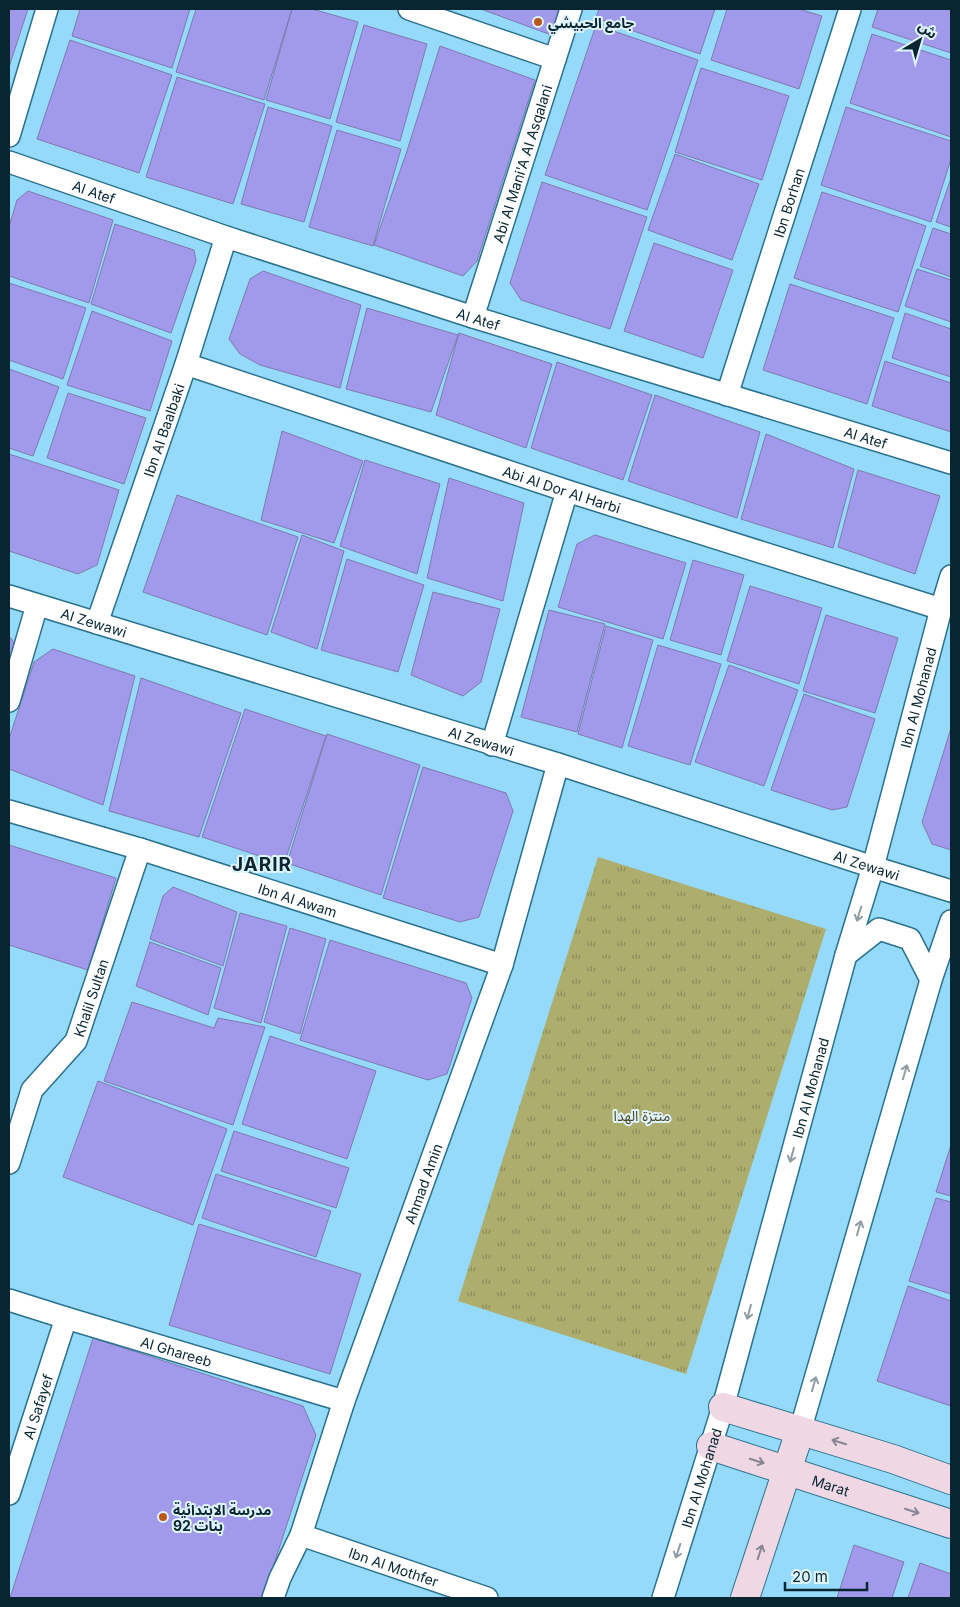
<svg xmlns="http://www.w3.org/2000/svg" width="960" height="1607" viewBox="0 0 960 1607" font-family="Inter,'Noto Sans Arabic',sans-serif">
  <defs>
    <pattern id="grass-tufts" width="24" height="20" patternUnits="userSpaceOnUse" patternTransform="scale(1.25)"><rect width="24" height="20" fill="#adad6e"/><path d="M3 7l-1-3M5 7V3M7 7l1-3M15 17l-1-3M17 17v-4M19 17l1-3" fill="none" stroke="#8b8d5b"/></pattern>
  </defs>
  <rect width="100%" height="100%" fill="#95dafa"/>
  <!-- grass -->
  <path fill="url(#grass-tufts)" d="M598,857L826,929L686,1374L458,1301Z"/>
  <!-- building -->
  <path fill="#a199ea" stroke="#7f7ab1" d="M9,9H28L9,67Z
    M80,9H190L172,68L72,36Z
    M196,9H292L264,100L176,72Z
    M292,9H312L358,22L330,119L266,100Z
    M481,9H563L554,36Z
    M599,9H715L700,54L596,18Z
    M727,9H799L822,16L799,89L711,60Z
    M878,9H951V53L872,27Z
    M364,25L427,44L400,141L336,122Z
    M596,25L698,60L647,210L545,175Z
    M872,34L951,60V137L850,103Z
    M70,40L172,75L139,173L37,139Z
    M440,46L535,80L477,261L463,276L374,245L407,151Z
    M701,68L789,96L762,180L675,152Z
    M177,77L265,104L233,204L146,177Z
    M268,107L332,126L304,222L241,204Z
    M846,107L951,141V159L931,222L821,185Z
    M337,130L401,149L373,246L309,227Z
    M675,154L759,184L732,260L648,230Z
    M951,178V227L936,222Z
    M542,182L647,217L610,329L521,300L510,283Z
    M28,191L113,220L89,303L9,276V227L17,200Z
    M822,192L926,226L898,312L794,278Z
    M115,224L194,250L196,261L171,333L91,304Z
    M933,228L951,234V277L920,266Z
    M654,243L733,270L703,358L624,331Z
    M917,269L951,280V322L905,306Z
    M263,271L361,305L340,388L260,365L240,354L229,339L250,279Z
    M9,283L86,308L63,379L9,360Z
    M790,284L894,318L867,404L763,370Z
    M367,308L458,335L431,412L346,389Z
    M92,311L172,341L150,411L67,385Z
    M905,313L951,329V377L892,358Z
    M459,333L552,364L526,448L436,415Z
    M885,361L951,383V432L872,406Z
    M557,362L652,395L623,480L531,448Z
    M9,369L59,387L33,456L9,448Z
    M68,393L146,418L124,484L47,458Z
    M655,395L760,432L737,518L628,481Z
    M282,431L363,461L334,543L261,520Z
    M766,434L854,469L833,548L741,519Z
    M9,454L119,490L97,565L78,574L9,551Z
    M365,460L440,484L417,574L340,546Z
    M858,470L940,496L915,574L838,547Z
    M449,478L524,503L503,601L427,578Z
    M177,495L298,537L267,635L143,592Z
    M302,535L344,551L317,649L271,632Z
    M595,535L686,563L663,639L558,607L577,544Z
    M347,559L424,585L398,672L321,650Z
    M693,560L744,575L721,655L670,640Z
    M750,586L822,608L799,684L727,661Z
    M433,592L500,609L481,682L463,696L411,675Z
    M549,610L605,624L577,732L521,717Z
    M826,615L898,638L875,713L803,691Z
    M606,626L653,640L622,748L578,734Z
    M9,638H11L19,653L9,686Z
    M658,645L721,664L690,765L628,746Z
    M53,649L135,676L103,805L9,769V739L34,662Z
    M729,665L798,690L764,786L695,762Z
    M141,678L241,713L199,837L109,811Z
    M804,694L875,719L847,807L832,810L771,790Z
    M245,709L326,736L284,864L202,837Z
    M951,728V850L932,844L922,822Z
    M327,734L420,765L381,895L287,863Z
    M423,767L506,793L513,811L479,917L460,922L383,898Z
    M9,845L116,878L88,970L9,945Z
    M173,887L237,912L223,966L150,939L163,896Z
    M240,913L287,926L261,1023L214,1008Z
    M290,928L326,939L300,1034L264,1022Z
    M330,940L466,983L472,998L447,1074L428,1080L300,1040Z
    M150,942L221,968L208,1015L136,986Z
    M132,1002L214,1028L218,1018L265,1027L233,1125L104,1081Z
    M270,1036L376,1071L347,1159L242,1124Z
    M98,1081L227,1129L193,1225L63,1177Z
    M234,1131L349,1168L336,1208L221,1171Z
    M951,1145V1196L936,1192Z
    M216,1174L331,1211L316,1257L202,1218Z
    M936,1198L951,1202V1294L909,1281Z
    M199,1224L361,1274L330,1374L169,1325Z
    M908,1286L951,1301V1406L877,1381Z
    M93,1338L303,1406L316,1435L263,1598H10Z
    M854,1545L904,1562L892,1598H837Z
    M920,1563L951,1574V1598H908Z"/>
  <g fill="none" stroke-linecap="round" stroke-linejoin="round">
    <!-- street casing -->
    <g stroke="#2a718d" stroke-width="24">
      <g id="street">
        <path d="M409,9L555,59"/>
        <path d="M9,136L47,9"/>
        <path id="s1" d="M9,162L226,237L473,317L951,463"/>
        <path id="s2" d="M473,317L571,9"/>
        <path id="s3" d="M186,364L567,491L941,609"/>
        <path id="s4" d="M727,395L850,9"/>
        <path id="s5" d="M9,596L558,764L873,867L951,891"/>
        <path id="s6" d="M97,623L186,364L226,237"/>
        <path d="M9,701L37,605"/>
        <path d="M492,745L567,491"/>
        <path id="s7" d="M9,811L140,849L502,965"/>
        <path d="M846,955L879,929L910,939L931,980"/>
        <path id="s8" d="M9,1163L32,1090L76,1041L140,849"/>
        <path id="s9" d="M9,1300L66,1318L344,1401"/>
        <path d="M800,1431L931,980L951,921"/>
        <path id="s10" d="M9,1494L66,1318"/>
        <path id="s11" d="M301,1535L487,1598"/>
        <path id="s12" d="M273,1598L280,1578L301,1535L344,1401L502,965L558,764"/>
        <path id="s13" d="M663,1598L723,1407L846,955L873,867L941,609L951,576"/>
      </g>
    </g>
    <!-- secondary casing -->
    <g stroke="#2a718d" stroke-width="30">
      <g id="secondary">
        <path d="M723,1407L893,1459L951,1480"/>
        <path id="s14" d="M711,1446L951,1524"/>
        <path d="M745,1598L800,1431"/>
      </g>
    </g>
    <!-- street -->
    <use href="#street" stroke="#fff" stroke-width="21"/>
    <!-- secondary -->
    <use href="#secondary" stroke="#efd7e3" stroke-width="28"/>
  </g>
  <!-- one-way arrows -->
  <defs><path id="oneway-shaft" d="M-6 0H5M1.5-3L5.5 0L1.5 3" fill="none" stroke-width="1.6" stroke-linecap="round" stroke-linejoin="round" transform="scale(1.25)"/></defs>
  <g stroke="#909da3">
    <use href="#oneway-shaft" transform="translate(859 914) rotate(107)"/>
    <use href="#oneway-shaft" transform="translate(905 1072) rotate(-74)"/>
    <use href="#oneway-shaft" transform="translate(792 1155) rotate(105)"/>
    <use href="#oneway-shaft" transform="translate(859 1228) rotate(-74)"/>
    <use href="#oneway-shaft" transform="translate(749 1312) rotate(105)"/>
    <use href="#oneway-shaft" transform="translate(814 1384) rotate(-74)"/>
    <use href="#oneway-shaft" transform="translate(678 1551) rotate(108)"/>
  </g>
  <g stroke="#878793">
    <use href="#oneway-shaft" transform="translate(839 1442) rotate(-163)"/>
    <use href="#oneway-shaft" transform="translate(757 1461) rotate(18)"/>
    <use href="#oneway-shaft" transform="translate(912 1511) rotate(18)"/>
    <use href="#oneway-shaft" transform="translate(760 1552) rotate(-72)"/>
  </g>
  <!-- markers -->
  <g fill="#b95819" stroke="#e0f4fd" stroke-width="2">
    <circle cx="538" cy="22" r="5"/>
    <circle cx="163" cy="1517" r="5"/>
  </g>
  <g text-anchor="middle" dominant-baseline="central" stroke-width="4" stroke-linejoin="round" paint-order="stroke">
    <!-- poi labels -->
    <g font-size="14" font-weight="bold" fill="#082632" stroke="#e0f4fd" text-anchor="start">
      <text x="548" y="22">جامع الحبيشي</text>
      <text x="173" y="1509">مدرسة الابتدائية<tspan x="173" dy="16">92 بنات</tspan></text>
    </g>
    <!-- street labels -->
    <g font-size="14" fill="#082632" stroke="#e0f4fd">
      <text stroke="none"><textPath href="#s2" startOffset="161">Abi Al Mani'A Al Asqalani</textPath></text>
      <text stroke="none"><textPath href="#s1" startOffset="90">Al Atef</textPath></text>
      <text stroke="none"><textPath href="#s4" startOffset="202">Ibn Borhan</textPath></text>
      <text stroke="none"><textPath href="#s1" startOffset="495">Al Atef</textPath></text>
      <text stroke="none"><textPath href="#s6" startOffset="204">Ibn Al Baalbaki</textPath></text>
      <text stroke="none"><textPath href="#s1" startOffset="900">Al Atef</textPath></text>
      <text stroke="none"><textPath href="#s3" startOffset="396">Abi Al Dor Al Harbi</textPath></text>
      <text stroke="none"><textPath href="#s5" startOffset="89">Al Zewawi</textPath></text>
      <text stroke="none"><textPath href="#s13" startOffset="936">Ibn Al Mohanad</textPath></text>
      <text stroke="none"><textPath href="#s5" startOffset="494">Al Zewawi</textPath></text>
      <text stroke="none"><textPath href="#s5" startOffset="899">Al Zewawi</textPath></text>
      <text stroke="none"><textPath href="#s7" startOffset="302">Ibn Al Awam</textPath></text>
      <text stroke="none"><textPath href="#s8" startOffset="188">Khalil Sultan</textPath></text>
      <text stroke="none"><textPath href="#s13" startOffset="531">Ibn Al Mohanad</textPath></text>
      <text stroke="none"><textPath href="#s12" startOffset="441">Ahmad Amin</textPath></text>
      <text stroke="none"><textPath href="#s9" startOffset="175">Al Ghareeb</textPath></text>
      <text stroke="none"><textPath href="#s10" startOffset="92">Al Safayef</textPath></text>
      <text stroke="none"><textPath href="#s13" startOffset="126">Ibn Al Mohanad</textPath></text>
      <text stroke="none"><textPath href="#s14" startOffset="126">Marat</textPath></text>
      <text stroke="none"><textPath href="#s11" startOffset="98">Ibn Al Mothfer</textPath></text>
    </g>
    <!-- park labels -->
    <g font-size="14" fill="#4a4922" stroke="#e0f4fd">
      <text x="642" y="1115">منتزة الهدا</text>
    </g>
    <!-- district labels -->
    <g font-size="19" font-weight="bold" letter-spacing="1" fill="#082632" stroke="#e0f4fd">
      <text x="262" y="864">JARIR</text>
    </g>
  </g>
  <!-- border -->
  <rect width="960" height="1607" fill="none" stroke="#082632" stroke-width="20"/>
  <!-- north arrow -->
  <g transform="translate(920 40) rotate(38)" stroke="#e0f4fd" stroke-width="4" paint-order="stroke">
  <path d="M0-4L9 19L0 12L-9 19Z" fill="#082632"/>
  <text y="-8" font-size="14" font-weight="bold" text-anchor="middle" fill="#082632">ش</text>
  </g>
  <!-- scale -->
  <path d="M785 1582v8h82v-8" fill="none" stroke="#082632" stroke-width="2.5"/>
  <text x="792" y="1582" font-size="15" fill="#082632" stroke="#e0f4fd" stroke-width="4" paint-order="stroke">20 m</text>
</svg>
